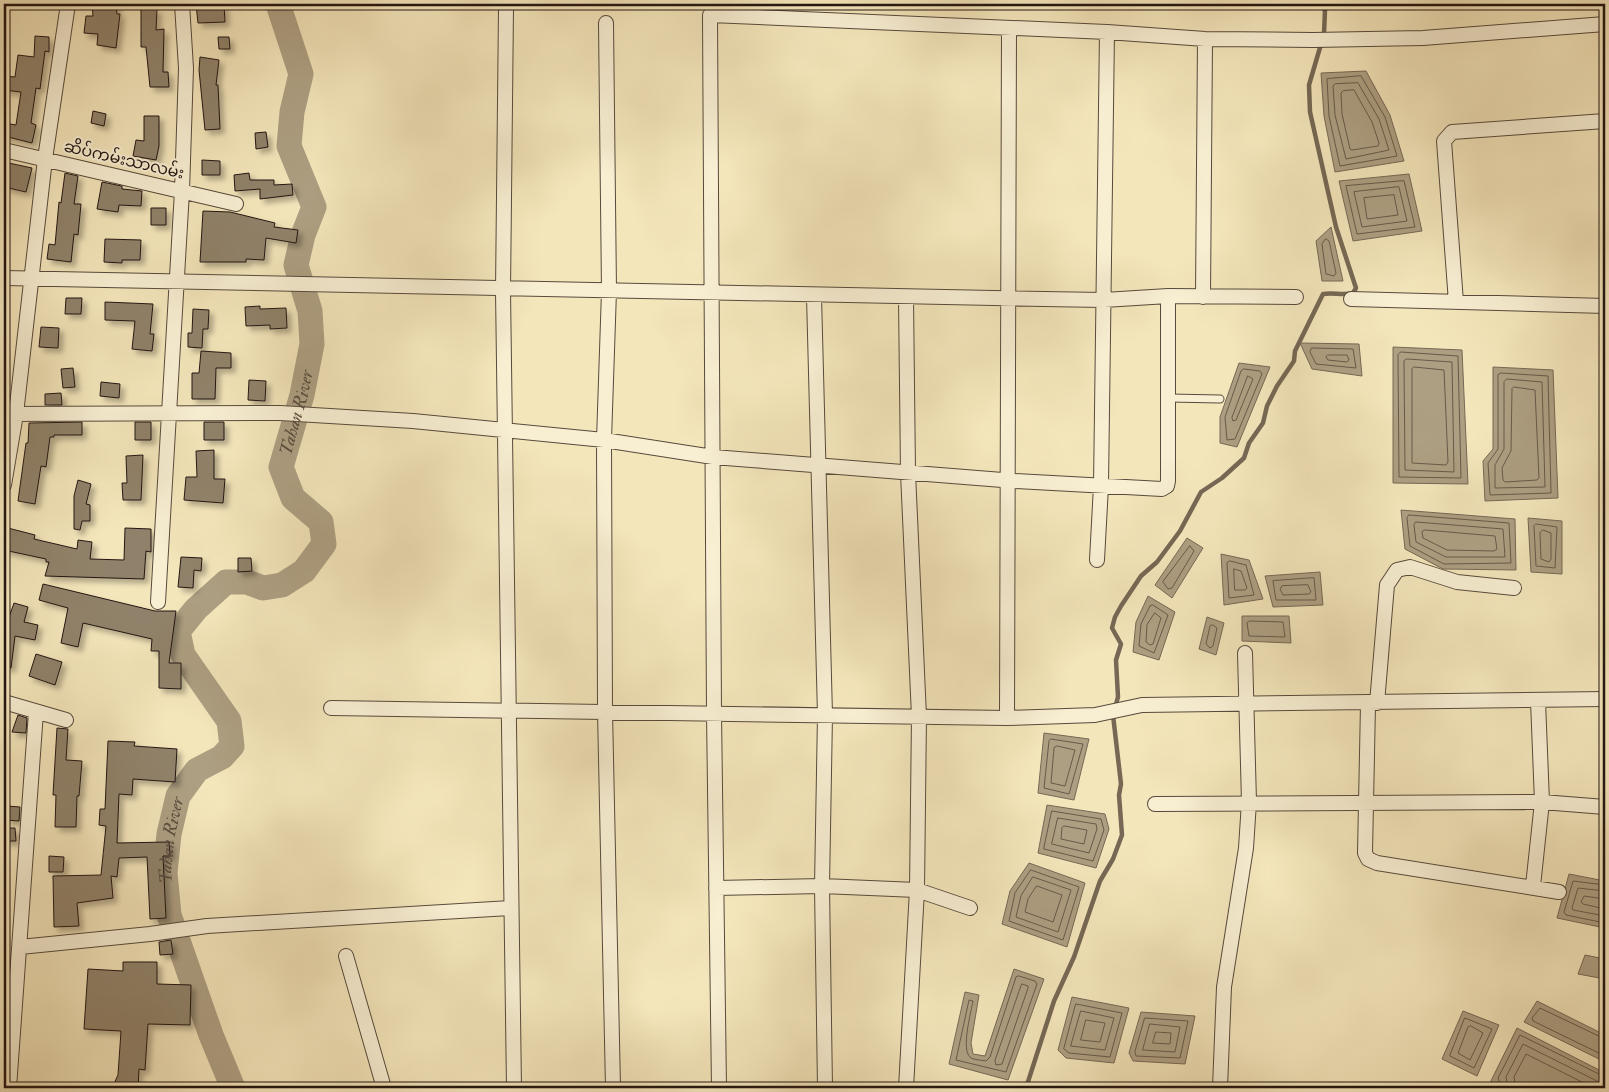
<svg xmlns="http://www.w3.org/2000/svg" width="1609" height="1092" viewBox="0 0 1609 1092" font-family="'IM FELL Double Pica','Noto Sans Myanmar',serif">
  <defs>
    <filter id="shadow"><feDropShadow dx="4.5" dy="4.5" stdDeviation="2.5" flood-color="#0004"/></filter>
  </defs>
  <rect width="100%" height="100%" fill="#f4e6bb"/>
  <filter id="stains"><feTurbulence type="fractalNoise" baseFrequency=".004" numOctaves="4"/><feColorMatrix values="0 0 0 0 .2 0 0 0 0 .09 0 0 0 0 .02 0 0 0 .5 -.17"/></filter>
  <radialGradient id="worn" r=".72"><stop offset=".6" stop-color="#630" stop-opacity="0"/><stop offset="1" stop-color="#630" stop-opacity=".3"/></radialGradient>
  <!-- water -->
  <path fill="#ad9f82" stroke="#766855" d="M1366,71L1390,115L1404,161L1335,172L1324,116L1321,73Z
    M1409,174L1422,231L1353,241L1339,181Z
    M1331,227L1343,281H1322L1316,241Z
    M1300,343L1359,344L1362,376L1312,369Z
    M1393,347L1462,350L1468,484L1393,483Z
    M1239,363L1270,367L1237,447L1220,443V417Z
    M1493,367L1553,370L1558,498L1485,501L1483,461L1493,449Z
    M1401,510L1515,519L1516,570L1443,569L1405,549Z
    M1528,518L1562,521V574L1531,572Z
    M1187,538L1203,548L1172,598L1155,585Z
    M1221,554L1249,560L1263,599L1224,605Z
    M1320,572L1323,605L1273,607L1265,576Z
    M1148,596L1175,612L1159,660L1133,652L1136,622Z
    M1242,616H1289L1291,643L1242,641Z
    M1207,617L1224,623L1216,655L1199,649Z
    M1044,733L1089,739L1074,800L1038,793Z
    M1047,805L1105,814L1109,829L1096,868L1038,853Z
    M1029,863L1085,883L1067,947L1002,924L1010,891Z
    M1569,874L1605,881V928L1557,918Z
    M1585,955L1605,959V979L1578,974Z
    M1014,969L1044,979L1008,1080L949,1064L965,992L979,995L971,1043L973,1054L985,1056Z
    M1072,997L1129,1008L1114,1063L1066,1058L1058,1050Z
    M1537,1001L1605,1035V1062L1524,1022Z
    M1463,1011L1499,1025L1477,1076L1442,1059Z
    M1141,1012L1195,1016L1185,1064L1133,1061L1129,1053Z
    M1517,1028L1605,1073V1088H1501L1490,1083Z"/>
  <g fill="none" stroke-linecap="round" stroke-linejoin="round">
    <!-- shore -->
    <path stroke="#685a4a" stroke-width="1" d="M1361,76L1385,117L1397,156L1340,166L1329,116L1327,79Z
      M1358,83L1379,119L1389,150L1346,159L1335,115L1333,86L1335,84Z
      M1354,90L1372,122L1379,143L1378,146L1352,150L1350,149L1342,114L1341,93L1343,91Z
      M1404,181L1415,227L1357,234L1346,186Z
      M1399,187L1407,221L1362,227L1354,192Z
      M1394,195L1398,215L1367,219L1364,198Z
      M1326,239L1329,241L1336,273L1334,276L1326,274L1322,244Z
      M1312,348L1353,349L1356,368L1316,364L1310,352Z
      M1401,352L1458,356L1461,478L1399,477L1398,355Z
      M1328,355H1347L1349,360L1347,362L1328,360L1326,357Z
      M1407,359L1452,362L1454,472L1405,470L1404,361Z
      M1414,367L1444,370L1448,462L1446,465L1412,463V369Z
      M1244,369L1260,371L1262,374L1235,439L1227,440L1225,417L1241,371Z
      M1501,373L1548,376L1551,493L1490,495L1488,463L1498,449V375Z
      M1248,376L1253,379L1236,420L1233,421L1232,418Z
      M1507,379L1542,382L1545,487L1495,488V465L1504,449V382Z
      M1514,387L1535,390L1539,478L1537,480L1505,482L1503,480L1502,468L1511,451L1512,389Z
      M1409,515L1509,523L1511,563L1444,564L1410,546L1407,518Z
      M1416,522L1503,529L1505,557H1446L1416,542L1414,525Z
      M1536,524L1557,527L1555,568L1536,566L1534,526Z
      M1425,530L1495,536L1497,549L1494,551L1447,550L1423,538L1422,532Z
      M1543,530L1551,533V559L1549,562L1541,559L1540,533Z
      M1190,546L1194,551L1172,588L1168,589L1163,582Z
      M1230,561L1246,565L1254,595L1229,598L1227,563Z
      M1234,569L1241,571L1247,588L1245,590H1235Z
      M1314,578L1316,600H1276L1273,581Z
      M1308,585L1311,592L1309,594L1283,595L1280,589L1282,586Z
      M1153,605L1168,615L1154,653L1139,646L1141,624L1150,606Z
      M1155,613L1161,618L1153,644L1150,645L1146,642L1147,625Z
      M1250,621L1283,622L1285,637L1249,636L1247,623Z
      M1213,625L1217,628L1213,646L1210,648L1206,644L1210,626Z
      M1051,739L1083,744L1069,794L1044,788L1049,741Z
      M1057,746L1075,750L1065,786L1051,783L1054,748Z
      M1052,811L1101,819L1104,830L1093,861L1044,849Z
      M1058,818L1096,824L1097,829L1089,853L1052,844Z
      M1064,826L1087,830L1084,844L1061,839L1062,828Z
      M1031,870L1079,887L1063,940L1009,921L1015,893Z
      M1033,877L1071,890L1058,932L1016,917L1021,896Z
      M1605,885L1573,881L1564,912L1566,915L1605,923
      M1037,886L1062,895L1053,922L1025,912L1028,899Z
      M1605,891L1578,888L1572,908L1573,910L1605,916
      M1605,899L1584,896L1581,902L1583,904L1605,909
      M1019,976L1035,981L1037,984L1006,1072L956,1060L969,1000L973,1001C971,1012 961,1049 970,1057C973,1060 981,1060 986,1061L990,1057L1016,977Z
      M1022,984L1028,986V988L1002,1064L996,1065L995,1061Z
      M1076,1004L1122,1013L1110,1057L1069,1053L1064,1049Z
      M1081,1011L1114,1018L1105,1050L1071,1046Z
      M1145,1018L1188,1021L1180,1058L1136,1056L1135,1052Z
      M1465,1018L1492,1029L1474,1068L1450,1056Z
      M1086,1020L1105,1023L1100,1042L1081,1040Z
      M1150,1024L1180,1027L1175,1052L1143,1050Z
      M1471,1026L1483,1033L1470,1060L1458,1053L1468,1027Z
      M1156,1032L1171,1033L1170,1044L1153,1043Z
      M1605,1039L1540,1008L1532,1018L1533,1021L1605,1056
      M1502,1088L1498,1078L1520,1035L1605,1077
      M1508,1088L1506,1077L1523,1044L1599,1082L1605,1083
      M1516,1088L1514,1077L1526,1054L1594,1088"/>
    <!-- stream -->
    <path stroke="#766855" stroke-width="4.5" d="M1026,1088L1054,1001L1074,957L1100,881L1113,859L1122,835L1119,795L1121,784L1113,715L1118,697L1116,660L1121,644L1112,628L1115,617L1121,606L1141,576L1157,562L1180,531L1201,492L1222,478L1244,458L1249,443L1263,423L1267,406L1277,386L1294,361L1295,351L1323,294C1334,292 1343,296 1353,293L1356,288L1336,227L1310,112L1309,85L1324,34L1325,10L1319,4"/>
    <!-- river -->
    <path stroke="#ad9f82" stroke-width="25" id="s1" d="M233,1088L211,1035L169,915L165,873L169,834L178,796L197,770L222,757L232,746L229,721L183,655L178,631L196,609L226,582H247L263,588L282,585L304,571L324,544L321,522L293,498L281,467L302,395L312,344L310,311L296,265L303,235L314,207L289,146L292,112L301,74L278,4"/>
  </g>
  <!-- building -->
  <path fill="#90826a" stroke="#231612" filter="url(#shadow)" d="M92,4H116L117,14H120L116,48L97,45L98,34L84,33L86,16H93Z
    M196,4H224L225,22L198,23Z
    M141,9H157L156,30L164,29L163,72H168L169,87H150L146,47H141Z
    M35,36L49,37V52L45,51L40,89L36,88L31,123L36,125L32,143L4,136V123L16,125L21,92L4,90V76L15,77L18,55L34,57Z
    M218,37H229L230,49H219Z
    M200,57L219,60L216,85H218L220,129L205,130L199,70Z
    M93,111L106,114L104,126L91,123Z
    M144,116H159V146L156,160L133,156L136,140L144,141Z
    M266,132L268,147L256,149L255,133Z
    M202,160L220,161V175H202Z
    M4,162L32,168L26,192L4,187Z
    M65,173L78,176L74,204H81L78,235L74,234L71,262L47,259L49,244L55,245L59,202L61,203Z
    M249,173L250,180H274V185L292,184L293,195L260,199V189L235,191L234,175Z
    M102,182L122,186V189L142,191L141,206L119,205L118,212L97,209Z
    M151,208H166V225H151Z
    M203,211L230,212L275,223L274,227L298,230L296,243L266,238L264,260L246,259V262H200Z
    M105,239L141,240L140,260H122V263L104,262Z
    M66,298H82L81,314H65Z
    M105,302L153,304L150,334H154L152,351L132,349L135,321L105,320Z
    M260,306V309L286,308L287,328L270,329V325L246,326L245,307Z
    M193,309L209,310L208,329H203L202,348L188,347V333H192Z
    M41,327L59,328L58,348L39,347Z
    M201,351L231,353V368H216L215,399H192V373H199Z
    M73,368L75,387L63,388L61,369Z
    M249,380L266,381L265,401L248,400Z
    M101,382L120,384L119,398L100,396Z
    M61,393L62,405H45V394Z
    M82,422V435H54V437H50L46,467L41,466L35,504L18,501L26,443H28L29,423Z
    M135,422H151V440H135Z
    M204,422H224V440H204Z
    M214,450V479H225L223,503L184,500L186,477H197L196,451Z
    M143,455L141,500H123L122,483H127L126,456Z
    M78,480L91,484L86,504L90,505V521H82L80,530L74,529V496Z
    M8,528L35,535L34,539L77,549L78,540L92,542L90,559L124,560L125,528L151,529V552L146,551L144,579L45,576L49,562H46V559L4,550Z
    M181,557L202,558L201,571L194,570L193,588L178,587Z
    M238,558H251L252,571L238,572Z
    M43,584L155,611H176L169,663H181V689L159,688V651H151L152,639L83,623L78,647L61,643L68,608L39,600Z
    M14,603L28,607L24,622L38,625L35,640L15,636L11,668L4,667V619L8,620Z
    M36,654L62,662L55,685L29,676Z
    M18,715L27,718L26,733L12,732Z
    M57,728L68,729L66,760L82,761L79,796H77L76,827H55L56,795H53Z
    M108,741L135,742L134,746L177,749L175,782L133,779L132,795L119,794L117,843L169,842L170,856H163L166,918L150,919L147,857L119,858L117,877L111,876L113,898L77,903L79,926L54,927L53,876L101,875L106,826L99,825L100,809H105Z
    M7,806L20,807L19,821L6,820Z
    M4,828H15L16,841H4Z
    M49,856L64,857L63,872H49Z
    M171,940L173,954L160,955L159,942Z
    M123,962H157V984L191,985L190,1025L148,1024L145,1070L139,1069L138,1088H112L118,1075L121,1031L84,1029L88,969L123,971Z"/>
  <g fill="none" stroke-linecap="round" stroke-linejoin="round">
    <!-- lane casing -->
    <g stroke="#574a3c" stroke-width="9">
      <path id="lane" d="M1169,398L1220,399"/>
    </g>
    <!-- street casing -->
    <g stroke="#574a3c" stroke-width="16">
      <path id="street" d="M506,8L503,291L514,1088
        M606,23L609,291L604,440L605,711L613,1088
        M4,150L236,204
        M4,278C370,287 737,295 1104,300L1168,296L1296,297
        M814,296L825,715L822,886L825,1088
        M1203,297L1205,39
        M1351,299L1605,306
        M1456,302L1444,141L1452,132L1605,121
        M4,414L280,413L413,421L604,440L713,457L1015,481L1162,489L1167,486L1168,481V296
        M4,485L16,414L45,159L68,4
        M1097,560L1101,486L1107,32
        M158,602L182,191L186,68L182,4
        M4,702L66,720
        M1377,703L1387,585L1397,570L1410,567L1457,582L1514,588
        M1368,704L1365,853L1368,859L1377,863L1559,892
        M331,708L1007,718L1095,715L1142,705L1605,699
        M1007,718L1009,28
        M1155,804L1542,802L1605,807
        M1533,886L1542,802L1538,701
        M716,888L822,886L917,890L970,908
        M20,947L150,934L207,926L511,908
        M346,956L384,1088
        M9,1088L36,712
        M719,1088L714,713L710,15L1107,32L1205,39L1313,40L1423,38L1605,24
        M906,1088L917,890L919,716L908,473L906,297
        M1220,1088L1224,987L1246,848L1249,802L1245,653"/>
    </g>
    <!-- lane -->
    <use href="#lane" stroke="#f8efd3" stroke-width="7"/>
    <!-- street -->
    <use href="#street" stroke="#f8efd3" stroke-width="14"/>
  </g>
  <g text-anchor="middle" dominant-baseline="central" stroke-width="4" stroke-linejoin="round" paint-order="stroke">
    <!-- street labels -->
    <g font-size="16" fill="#231612" stroke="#f8efd3">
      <text transform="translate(124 160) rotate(13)">ဆိပ်ကမ်းသာလမ်း</text>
    </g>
    <!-- water labels -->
    <g font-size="18" font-style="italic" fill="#5a4d3f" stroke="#f8efd3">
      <text stroke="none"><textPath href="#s1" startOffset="845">Tahan River</textPath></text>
      <text stroke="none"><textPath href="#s1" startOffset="260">Tahan River</textPath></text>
    </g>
  </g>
  <!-- margin -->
  <rect width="1609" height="1092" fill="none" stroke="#f4e6bb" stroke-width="20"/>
  <rect x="5" y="5" width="1599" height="1082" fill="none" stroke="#231612" stroke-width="2.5"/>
  <rect x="10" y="10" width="1589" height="1072" fill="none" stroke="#231612"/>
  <rect width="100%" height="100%" filter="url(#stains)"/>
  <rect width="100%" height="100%" fill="url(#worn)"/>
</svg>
